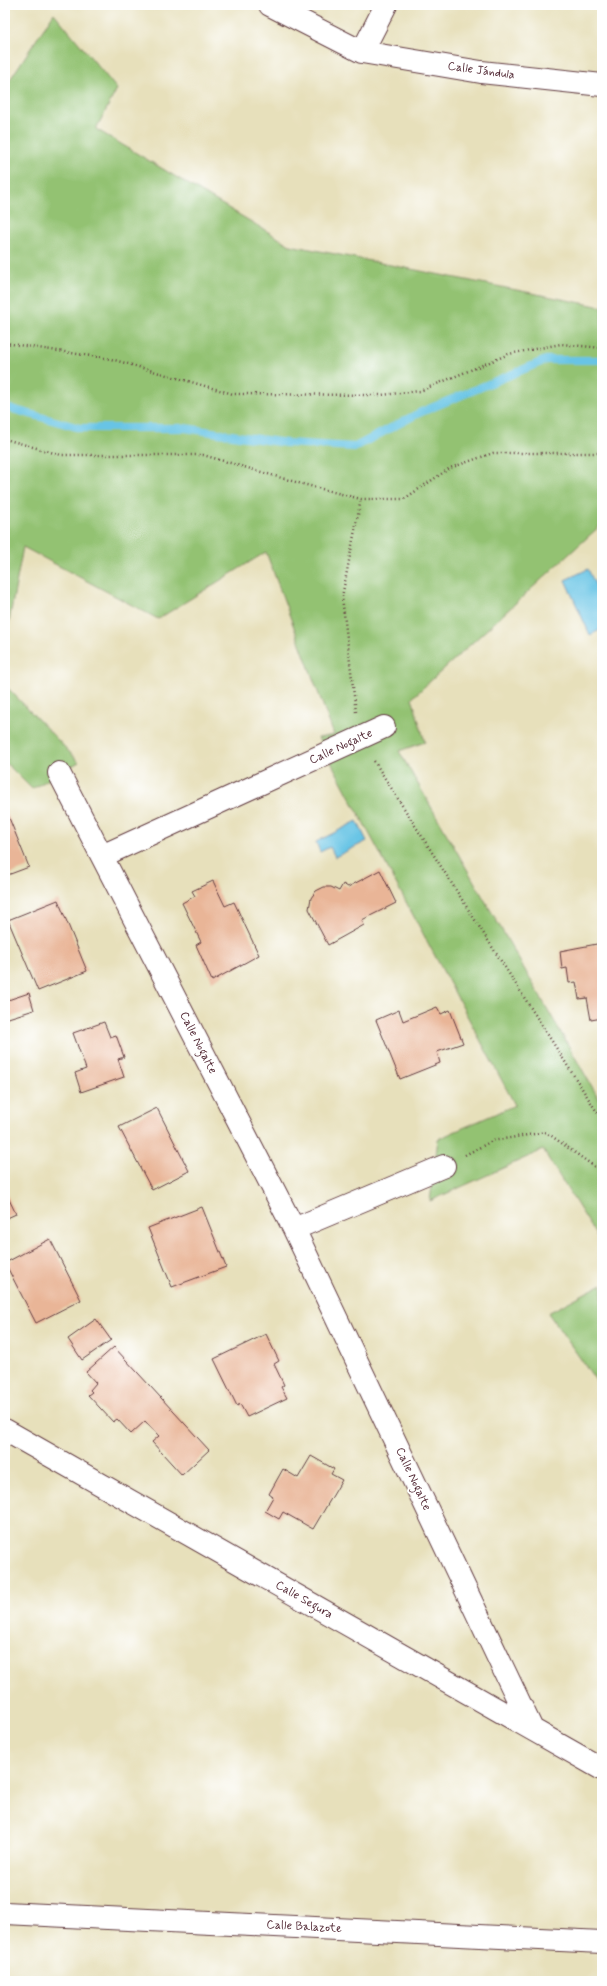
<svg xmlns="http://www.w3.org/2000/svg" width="607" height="1986" viewBox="0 0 607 1986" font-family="Mynerve,sans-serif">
  <rect width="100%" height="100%" fill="#fff"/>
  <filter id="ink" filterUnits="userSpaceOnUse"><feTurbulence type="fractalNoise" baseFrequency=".025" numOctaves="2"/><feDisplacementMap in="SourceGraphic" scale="8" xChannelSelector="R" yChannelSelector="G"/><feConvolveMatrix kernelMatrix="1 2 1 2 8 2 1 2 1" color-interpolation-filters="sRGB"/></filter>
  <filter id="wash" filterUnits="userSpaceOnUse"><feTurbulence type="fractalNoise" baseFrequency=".012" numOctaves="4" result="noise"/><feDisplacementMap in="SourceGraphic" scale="16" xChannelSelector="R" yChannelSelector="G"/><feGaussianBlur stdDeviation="0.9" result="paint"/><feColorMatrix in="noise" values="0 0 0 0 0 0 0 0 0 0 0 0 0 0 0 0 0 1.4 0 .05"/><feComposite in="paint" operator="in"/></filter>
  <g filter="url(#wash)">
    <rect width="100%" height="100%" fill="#e7e0bb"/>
    <!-- green -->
    <path fill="#93c272" stroke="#6e704e" d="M54,13L117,89L96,129L290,245L602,307V524L412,698L425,742L399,751L602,1104V1244L543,1150L430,1201L438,1139L515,1105L318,738L334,735L266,552L158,619L23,547L5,643V87Z
      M5,685L79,762L32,789L5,762Z
      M602,1284V1389L548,1313Z"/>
    <!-- water -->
    <path fill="#67c4e5" stroke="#587288" d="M588,569L602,599V629L590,635L565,580Z
      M357,821L367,841L335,857L330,847L320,852L316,842Z"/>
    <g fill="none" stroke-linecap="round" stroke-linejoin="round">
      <!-- stream -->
      <path stroke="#67c4e5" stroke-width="8" d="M5,407L80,428H185L286,443L355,447L419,413L546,360H602"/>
    </g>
    <g id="blocks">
      <!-- building -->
      <path fill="#e9b597" d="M5,808L29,867L5,876Z
        M380,870L396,903L362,920L364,925L328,945L309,909L311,898L316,891L324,887H331L339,891L343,884L348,887Z
        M213,881L225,906L234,902L259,955L212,981L196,945L201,942L182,903L195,896L192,891Z
        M58,900L87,971L38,991L8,920Z
        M602,943V1018L591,1020L587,998L579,999L576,982L569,983L567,968L562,969L560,951Z
        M29,993L34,1010L5,1019V1001Z
        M437,1007L441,1014L450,1010L463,1043L437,1052L440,1063L400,1079L376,1020L399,1010L403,1021Z
        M104,1022L110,1037L116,1035L124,1057L118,1059L124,1077L81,1092L75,1073L86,1069L73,1033Z
        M157,1108L189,1171L152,1190L119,1127Z
        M5,1191L16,1214L5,1219Z
        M202,1207L226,1267L172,1287L148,1228Z
        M50,1239L81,1300L36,1323L5,1263Z
        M96,1319L111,1340L82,1360L68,1339Z
        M266,1334L279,1361L274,1364L284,1385L281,1387L287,1398L247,1417L240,1404L237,1406L214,1359Z
        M114,1347L209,1450L182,1475L152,1442L159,1436L145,1421L131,1434L117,1419L113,1422L88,1395L92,1392L90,1390L96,1383L86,1372Z
        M311,1456L334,1469L331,1474L342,1480L313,1529L283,1512L279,1519L265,1511L273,1497L269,1494L283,1469L298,1478Z"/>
    </g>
  </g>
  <g filter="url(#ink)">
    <use href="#blocks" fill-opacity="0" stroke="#623c41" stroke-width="1"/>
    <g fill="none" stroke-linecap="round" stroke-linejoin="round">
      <!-- street casing -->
      <g stroke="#623c41" stroke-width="24">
        <path id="street" d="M270,5L362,52L481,72L602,85
          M362,52L386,5
          M59,773L294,1229L532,1729
          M102,856L384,727
          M294,1229L444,1166
          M5,1430L602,1769
          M5,1913L602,1942"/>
      </g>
      <!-- path -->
      <path stroke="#623c41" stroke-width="2.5" stroke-dasharray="1 3" stroke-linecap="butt" d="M5,343L111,359L233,394L381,395L420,391L509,354L561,344L602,348
        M5,439L61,455H203L299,483L361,499H404L450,468L493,453H602
        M356,712L342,597L361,499
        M374,761L602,1120
        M465,1155L492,1141L546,1132L602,1172"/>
      <!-- street -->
      <use href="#street" stroke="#fff" stroke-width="22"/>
    </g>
  </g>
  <g text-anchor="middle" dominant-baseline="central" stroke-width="4" stroke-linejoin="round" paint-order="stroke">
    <!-- street labels -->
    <g font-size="12" fill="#4a1f2b" stroke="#fff">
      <text transform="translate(481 71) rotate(8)">Calle Jándula</text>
      <text transform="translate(341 747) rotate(-25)">Calle Nogalte</text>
      <text transform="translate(198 1043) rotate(63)">Calle Nogalte</text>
      <text transform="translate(413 1479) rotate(65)">Calle Nogalte</text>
      <text transform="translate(304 1600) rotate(30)">Calle Segura</text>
      <text transform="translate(304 1927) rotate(3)">Calle Balazote</text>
    </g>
  </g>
  <!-- margin -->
  <rect width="607" height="1986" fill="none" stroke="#fff" stroke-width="20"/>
</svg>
